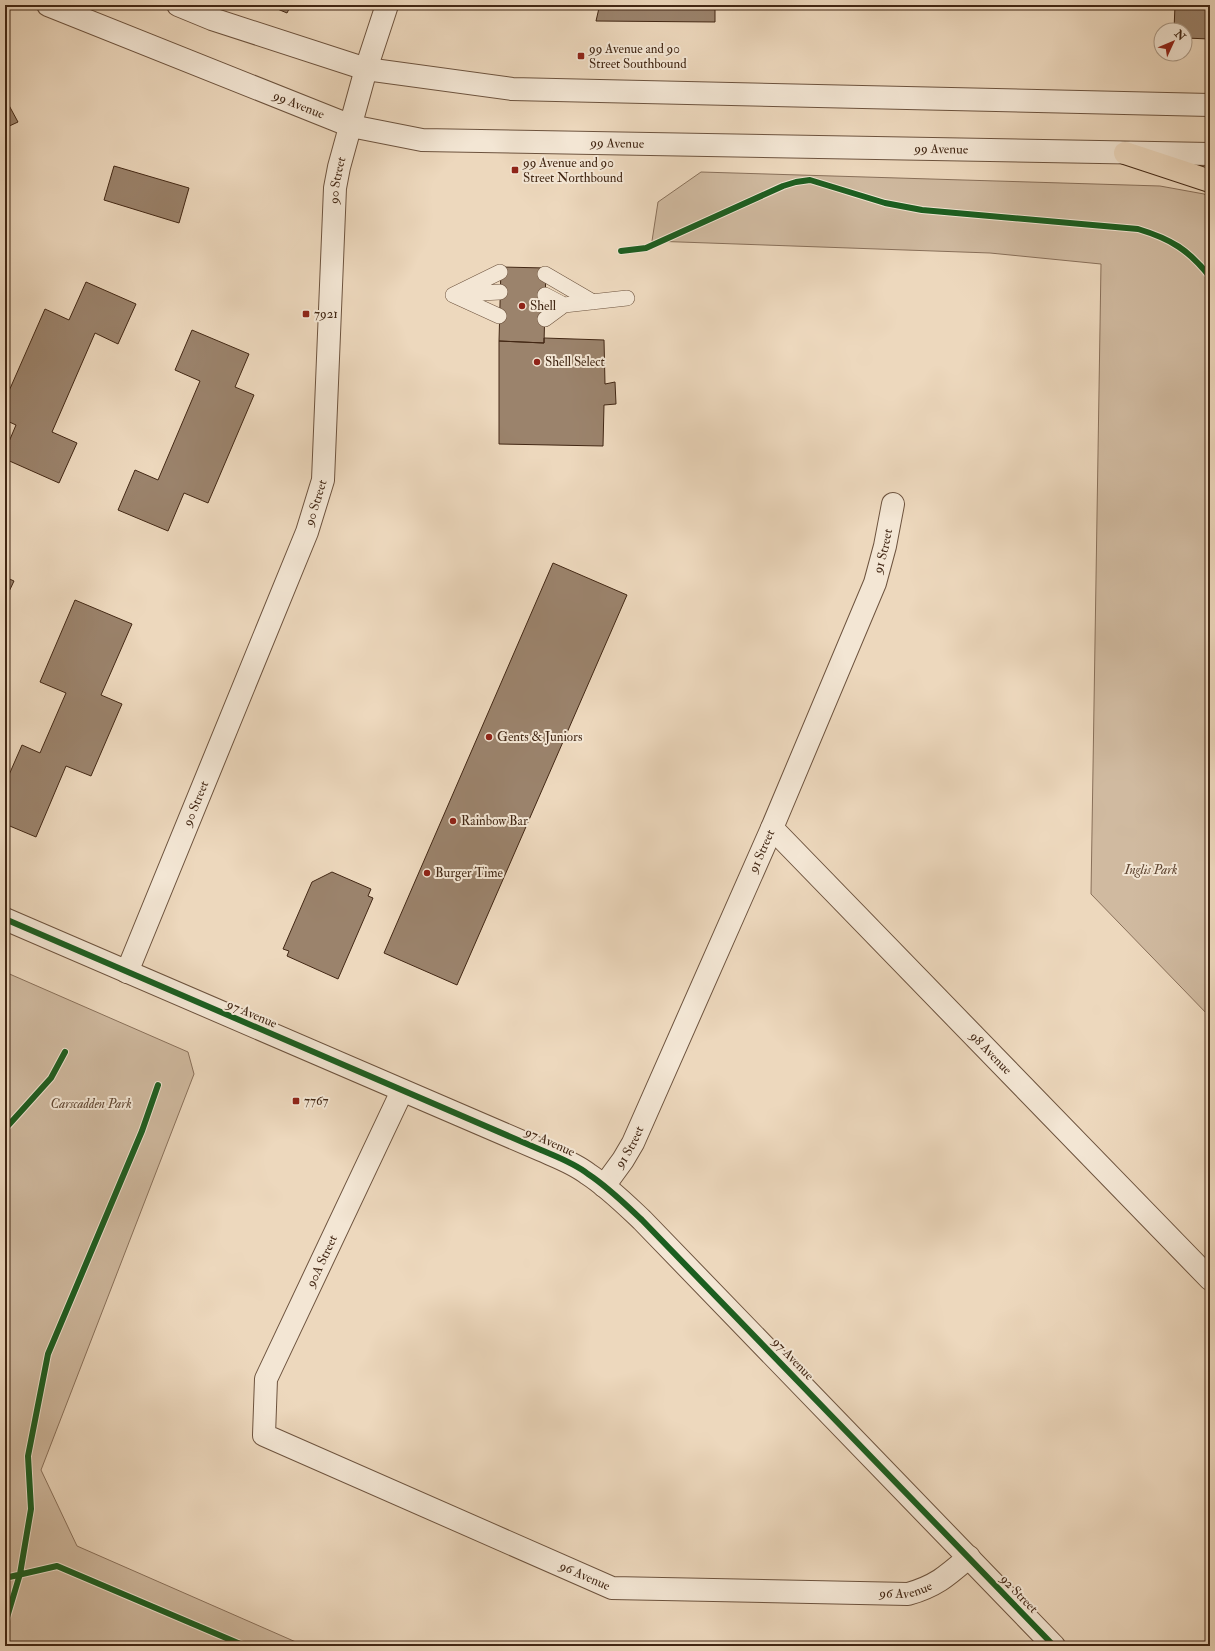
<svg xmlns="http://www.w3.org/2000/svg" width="1215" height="1651" viewBox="0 0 1215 1651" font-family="'IM FELL Double Pica',serif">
  <rect width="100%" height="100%" fill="#edd8bd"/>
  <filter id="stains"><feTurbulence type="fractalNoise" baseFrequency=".005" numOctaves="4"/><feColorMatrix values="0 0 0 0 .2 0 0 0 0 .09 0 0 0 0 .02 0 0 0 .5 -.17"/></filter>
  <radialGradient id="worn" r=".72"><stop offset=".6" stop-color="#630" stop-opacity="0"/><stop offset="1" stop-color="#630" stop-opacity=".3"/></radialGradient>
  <!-- green -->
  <path fill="#d0baa0" stroke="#89705a" d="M701,172L1160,186L1204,194L1210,199V1017L1091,894L1101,264L990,253L652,241L658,202Z
    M5,972L188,1052L194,1074L41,1470L77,1546L305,1646H5Z"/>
  <!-- building -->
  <path fill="#9b836c" stroke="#422714" d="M268,5H291L287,13Z
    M571,5H715V22L596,21L599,8Z
    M1175,5H1210V39L1185,38V30H1174Z
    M5,98L18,122L5,128Z
    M114,166L189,188L179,223L104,200Z
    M501,267L546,268L544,343L499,341Z
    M86,282L136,304L118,344L95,333L52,432L77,443L59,483L5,459V451L16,425L5,420V400L45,309L69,320Z
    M192,330L249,354L235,387L254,395L208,503L184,493L168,531L118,510L135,470L158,480L200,381L175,370Z
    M544,338L604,340L605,384L615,382L616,404L604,405L603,446L499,444V341L544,343Z
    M553,563L627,595L457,985L384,953Z
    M5,577L14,581L5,600Z
    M75,600L132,624L101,695L122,704L91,776L66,766L36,837L5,824V784L22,745L40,753L66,693L40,682Z
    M332,872L371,889L368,896L373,898L338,979L287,956L289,951L283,949L312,882Z"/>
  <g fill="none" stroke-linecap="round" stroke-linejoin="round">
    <!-- service casing -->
    <g stroke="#6d533e" stroke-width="16">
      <path id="service" d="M545,274L593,302
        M461,294L500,292
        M453,295L500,272
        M453,295L499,316
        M545,295L564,305
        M545,319L564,305L627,298"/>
    </g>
    <!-- minor casing -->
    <g stroke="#6d533e" stroke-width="24">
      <g id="minor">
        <path d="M366,69L387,5"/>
        <path id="s1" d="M772,828L1210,1279"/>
        <path id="s2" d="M402,1091L266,1379L264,1435L612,1588L908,1594C936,1586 947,1576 969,1557"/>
        <path id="s3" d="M604,1186L623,1160L633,1143L772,828L875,583L885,546L893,504"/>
      </g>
    </g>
    <!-- tertiary casing -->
    <g stroke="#6d533e" stroke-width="24">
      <g id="tertiary">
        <path id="s4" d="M48,5L351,126L422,140L1210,154"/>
        <path d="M178,5L212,19L366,69L512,89L1210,105"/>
        <path d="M5,919L541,1150C557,1157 574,1163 588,1174C608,1187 625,1204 642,1220L1054,1646"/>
        <path id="s5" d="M127,972L307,532L323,480L335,188L339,167L366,69"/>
      </g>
    </g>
    <!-- primary casing -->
    <g stroke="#422714" stroke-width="24">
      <path id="primary" d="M1125,153L1210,181"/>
    </g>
    <!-- service -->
    <use href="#service" stroke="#f3e6d4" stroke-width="15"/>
    <!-- minor -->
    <use href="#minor" stroke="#f3e6d4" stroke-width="22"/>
    <!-- tertiary -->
    <use href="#tertiary" stroke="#f3e6d4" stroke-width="22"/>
    <!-- primary -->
    <use href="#primary" stroke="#edd8bd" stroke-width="22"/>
    <!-- cycleway casing -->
    <g stroke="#f3e6d4" stroke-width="8">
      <path id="cycleway" d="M621,251L646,248L783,186L796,182L810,180L885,203L922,210L1138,229C1171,239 1189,250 1210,277
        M5,919L541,1150C557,1157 574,1163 588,1174C608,1187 625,1204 642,1220L1054,1646
        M5,1129L51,1078L65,1052
        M5,1578L57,1566L245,1646
        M5,1624L20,1574L31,1509L28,1456L48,1354L142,1131L158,1085"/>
    </g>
    <!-- cycleway -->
    <use href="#cycleway" stroke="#1b5e20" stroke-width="6"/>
  </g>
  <!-- markers -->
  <g fill="#8f2418" stroke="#f3e6d4" stroke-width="1.5">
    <rect x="577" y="52" width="8" height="8" rx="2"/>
    <rect x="511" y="166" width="8" height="8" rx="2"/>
    <circle cx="522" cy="306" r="4"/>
    <rect x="302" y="310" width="8" height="8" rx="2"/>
    <circle cx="537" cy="362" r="4"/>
    <circle cx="489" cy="737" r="4"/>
    <circle cx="453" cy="821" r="4"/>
    <circle cx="427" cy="873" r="4"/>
    <rect x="292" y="1097" width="8" height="8" rx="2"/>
  </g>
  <g text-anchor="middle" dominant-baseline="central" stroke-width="4" stroke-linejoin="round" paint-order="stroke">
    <!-- poi labels -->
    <g font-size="13" fill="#422714" stroke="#f3e6d4" text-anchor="start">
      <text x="589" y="49">99 Avenue and 90<tspan x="589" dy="15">Street Southbound</tspan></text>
      <text x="523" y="163">99 Avenue and 90<tspan x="523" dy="15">Street Northbound</tspan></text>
      <text x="530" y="306">Shell</text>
      <text x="314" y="314">7921</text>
      <text x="545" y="362">Shell Select</text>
      <text x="497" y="737">Gents &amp; Juniors</text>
      <text x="461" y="821">Rainbow Bar</text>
      <text x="435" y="873">Burger Time</text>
      <text x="304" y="1101">7767</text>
    </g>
    <!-- street labels -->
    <g font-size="13" fill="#422714" stroke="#f3e6d4">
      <text stroke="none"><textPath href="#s4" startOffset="270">99 Avenue</textPath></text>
      <text stroke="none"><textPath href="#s4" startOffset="594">99 Avenue</textPath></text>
      <text stroke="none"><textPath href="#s4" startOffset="918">99 Avenue</textPath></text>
      <text stroke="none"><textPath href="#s5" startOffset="830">90 Street</textPath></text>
      <text stroke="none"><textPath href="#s5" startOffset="506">90 Street</textPath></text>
      <text stroke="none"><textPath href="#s3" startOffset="695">91 Street</textPath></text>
      <text stroke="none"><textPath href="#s5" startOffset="182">90 Street</textPath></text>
      <text stroke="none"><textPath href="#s3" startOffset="371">91 Street</textPath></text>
      <text transform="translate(252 1014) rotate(23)">97 Avenue</text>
      <text stroke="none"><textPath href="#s1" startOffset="314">98 Avenue</textPath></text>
      <text transform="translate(550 1142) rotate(24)">97 Avenue</text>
      <text stroke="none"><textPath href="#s3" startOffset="47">91 Street</textPath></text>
      <text transform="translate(322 1261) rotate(-65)">90A Street</text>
      <text transform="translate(793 1359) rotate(46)">97 Avenue</text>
      <text stroke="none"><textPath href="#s2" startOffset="725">96 Avenue</textPath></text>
      <text stroke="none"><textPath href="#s2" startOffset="1049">96 Avenue</textPath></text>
      <text transform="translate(1019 1594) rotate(46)">92 Street</text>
    </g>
    <!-- park labels -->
    <g font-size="13" font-style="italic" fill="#5e4430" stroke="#f3e6d4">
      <text x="1151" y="870">Inglis Park</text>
      <text x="91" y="1104">Carscadden Park</text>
    </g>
  </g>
  <!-- margin -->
  <rect width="1215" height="1651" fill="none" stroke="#edd8bd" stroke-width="20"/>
  <rect x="6" y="6" width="1203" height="1639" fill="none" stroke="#422714" stroke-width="2"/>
  <rect x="10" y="10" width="1195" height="1631" fill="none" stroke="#422714"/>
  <!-- north arrow -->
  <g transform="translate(1173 42) rotate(46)"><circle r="19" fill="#f3e6d4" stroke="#ac9a87"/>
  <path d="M0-3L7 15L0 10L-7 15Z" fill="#8f2418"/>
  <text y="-6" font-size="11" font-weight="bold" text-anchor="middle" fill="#422714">N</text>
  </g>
  <rect width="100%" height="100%" filter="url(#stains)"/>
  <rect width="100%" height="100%" fill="url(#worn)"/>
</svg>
